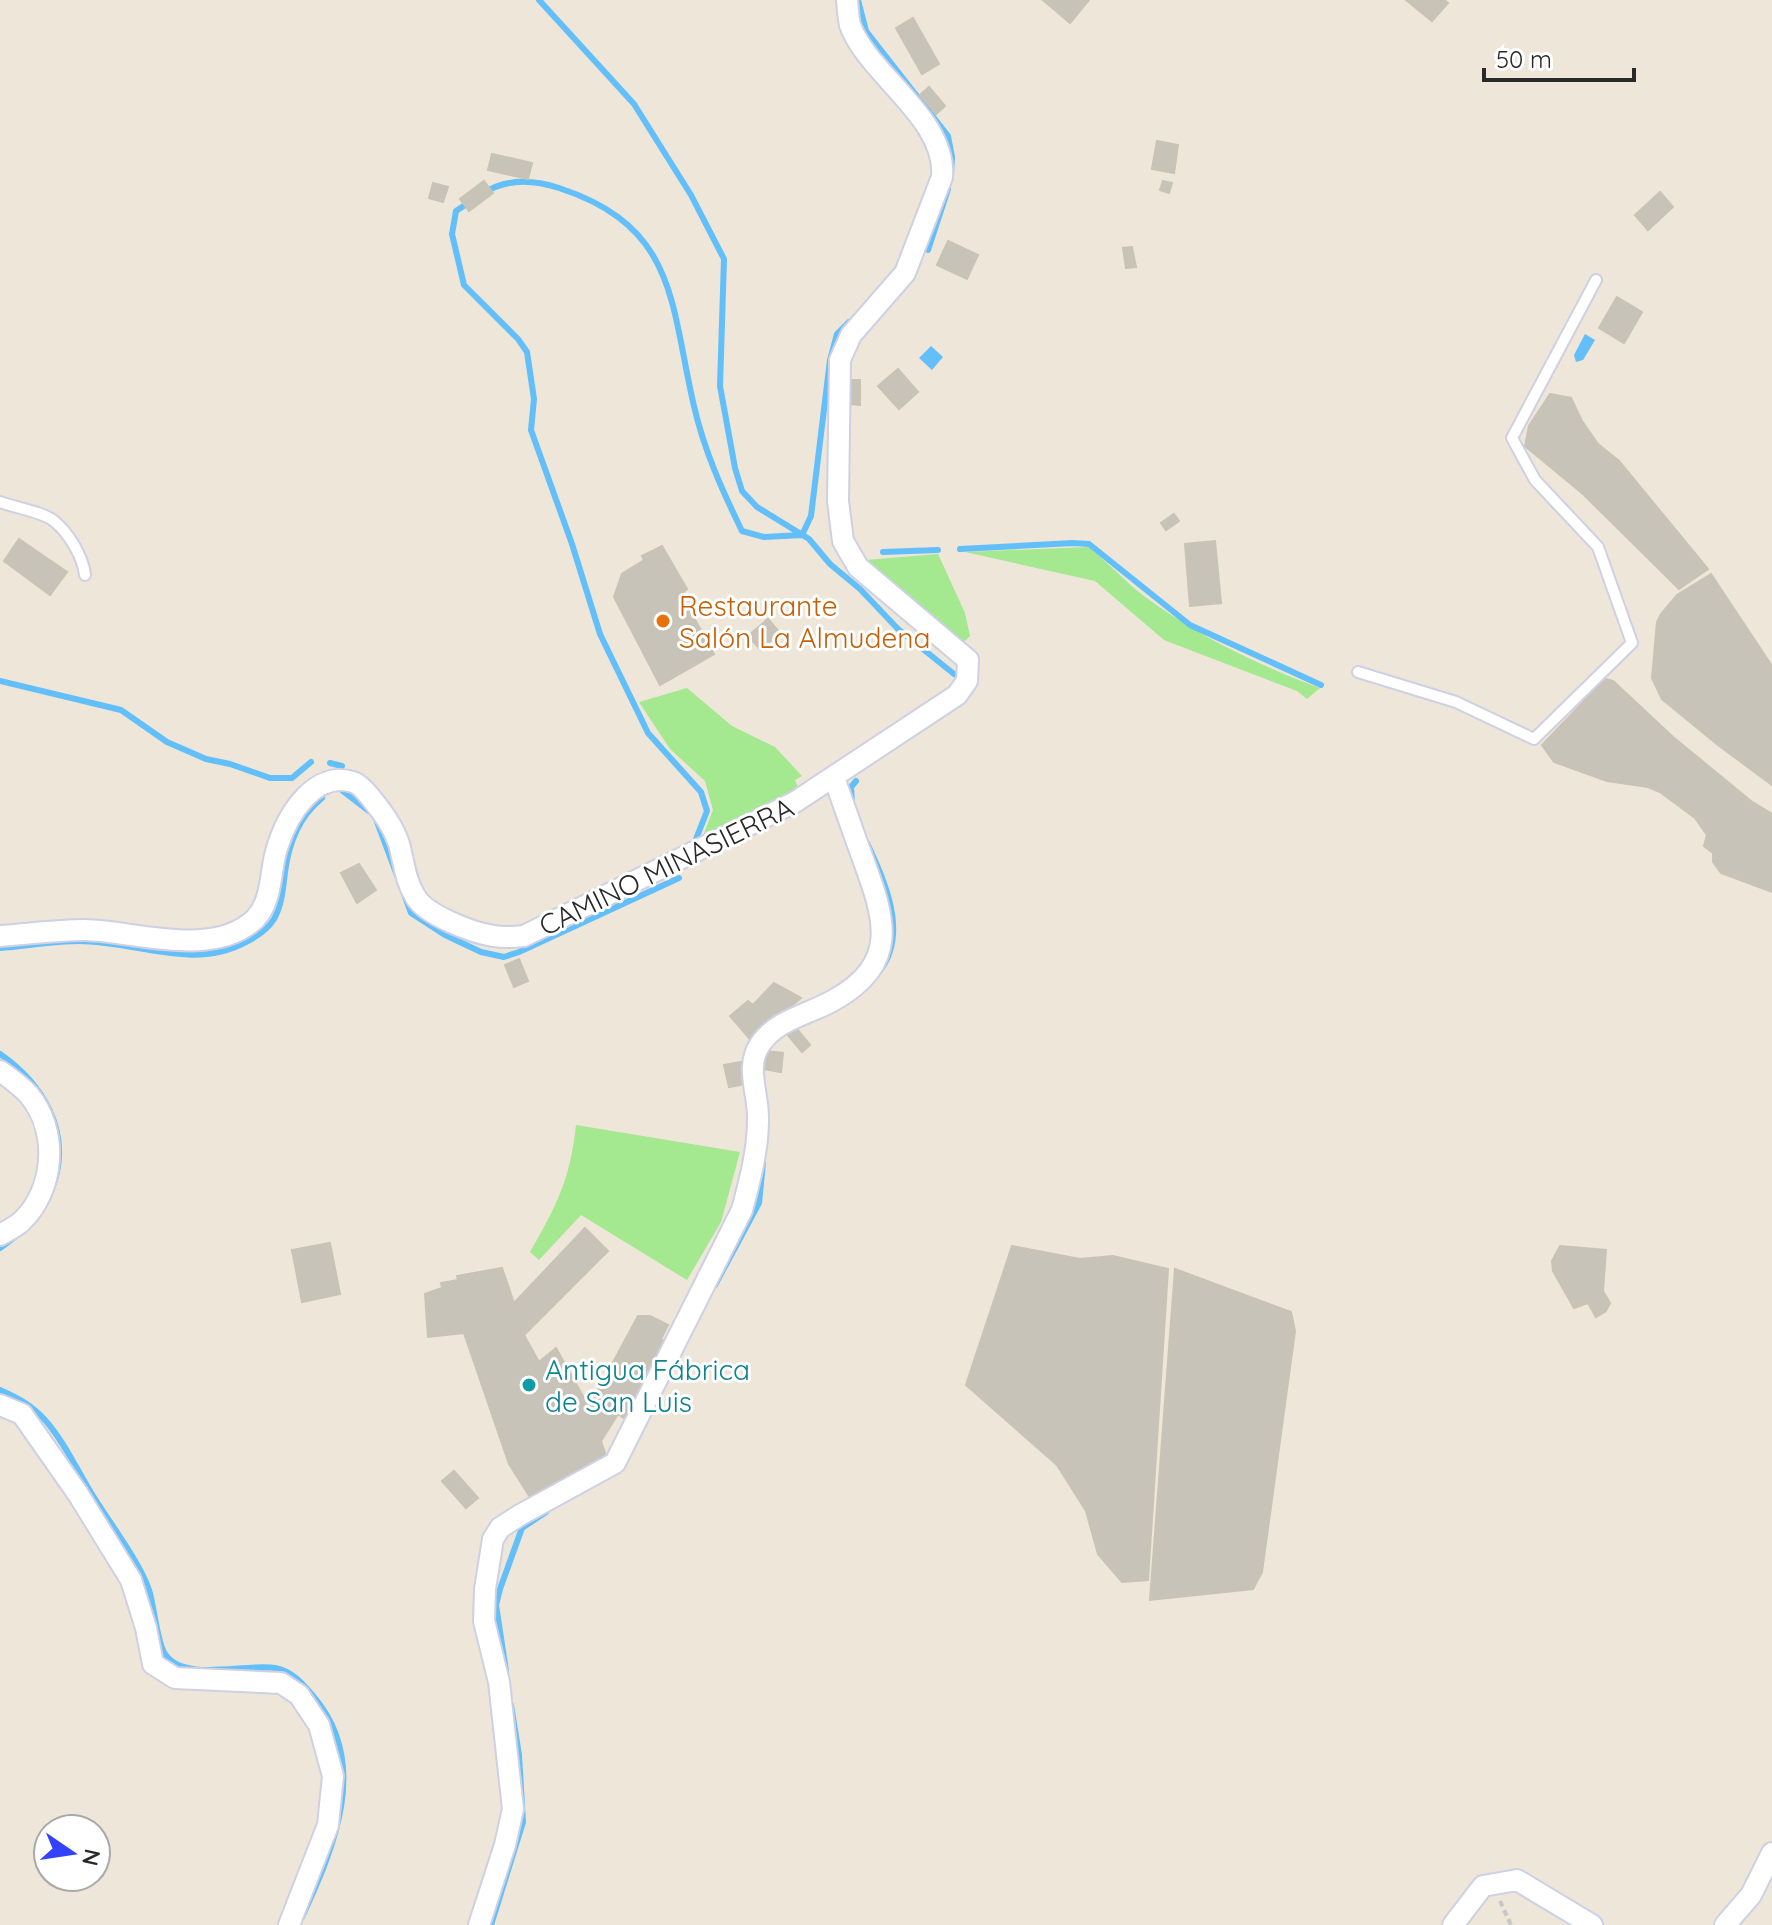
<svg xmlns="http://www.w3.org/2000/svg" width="1772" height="1925" viewBox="0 0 1772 1925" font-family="Quicksand,sans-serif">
  <rect width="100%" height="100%" fill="#ede6d9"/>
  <!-- green -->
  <path fill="#a4e890" d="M1088,547C1108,562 1124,581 1144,596C1197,636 1258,665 1320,688L1307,699L1297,691L1164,640L1095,581L965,552Z
    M938,554L965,613L970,636L964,642L951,636L884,581L866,560Z
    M687,688L732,726L775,747L802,776L795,780L799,790L701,841L713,810L705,781L670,749L639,702Z
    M576,1125L740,1152L721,1222L687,1280L581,1215L539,1260L530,1252C557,1205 570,1180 576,1125Z"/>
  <!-- water -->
  <path fill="#62bff9" d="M1585,334L1595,340L1583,360L1576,362L1574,355Z
    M931,346L943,357L932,370L919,358Z"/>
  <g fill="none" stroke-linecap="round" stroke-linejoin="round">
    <!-- stream -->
    <path stroke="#62bff9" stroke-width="6" d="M539,0L634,104L691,195L724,259L720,386L735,468L742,491L757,507L809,539L830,564L860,589L898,629L954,674
      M858,0L866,31L948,136L952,157L951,175
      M484,193C507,178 534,180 559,188C678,227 670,304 694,406C704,450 722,490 742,531L764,537L802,535L811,516L830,360L837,334L849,322
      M471,201L456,211L452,234L464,285L518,339L527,352L534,399L531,430L572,544L600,634L648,733L701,792L707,811L696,839
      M928,250L948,189
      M960,549L1073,543L1089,544L1190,625L1321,685
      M883,552L938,550
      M0,681L121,710L167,742L206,759L230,764L270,778H292L311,762
      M330,763L342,766
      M343,791L369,811
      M852,803L851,787L856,781
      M376,819L411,913L445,935L481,952L504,957L519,952L679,878
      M867,843C885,882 909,934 879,972
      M0,948C26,946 53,941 79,941C136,941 192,971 246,942C256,937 268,929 274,919C282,905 283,888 285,872C289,842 299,817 322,798
      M0,1054C43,1084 71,1131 54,1183
      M0,1248L16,1236
      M715,1285L759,1203L763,1163
      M0,1390C18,1398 31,1405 45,1420C63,1440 76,1468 90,1491C106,1518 140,1562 149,1590C154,1605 157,1643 165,1654C184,1683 245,1663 275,1668C292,1671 303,1684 313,1696C371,1763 334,1847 302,1917
      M506,1671L496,1605L500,1589L522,1528L546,1512
      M491,1925L523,1822L519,1755L511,1705"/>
  </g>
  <!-- building -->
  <path fill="#c8c3b9" stroke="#c8c3b3" stroke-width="2" d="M1043,0H1089L1070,23Z
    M1406,0H1444L1448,3L1432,21Z
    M913,18L939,64L922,74L896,28Z
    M929,87L945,106L936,114L920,95Z
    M1157,141L1178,145L1174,173L1152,169Z
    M492,154L532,163L528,179L488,170Z
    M484,181L493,193L469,211L460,199Z
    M1163,181L1172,183L1169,193L1160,190Z
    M433,183L448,187L443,202L429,198Z
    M1660,192L1673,207L1648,230L1635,215Z
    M948,241L978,255L967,279L937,265Z
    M1132,247L1136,267L1126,268L1123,248Z
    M1617,297L1642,312L1624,343L1599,328Z
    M898,369L918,392L899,409L878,386Z
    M850,380H860V405L850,404Z
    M1550,394L1571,398L1582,421L1598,444L1619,461L1708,569L1679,589L1583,494L1525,446L1529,426Z
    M1174,514L1179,521L1166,530L1161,523Z
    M19,539L67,572L50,595L4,561Z
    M1215,541L1221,603L1190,606L1185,544Z
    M662,546L687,589L681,594L714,654L660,685L614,597L622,574L644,560L642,556Z
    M1711,574L1772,666V785L1718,745L1662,699L1652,678L1657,622L1661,614L1677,595Z
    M768,619L780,633L761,650L748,636Z
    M1605,679L1613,681L1673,737L1751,801L1772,814V892L1721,873L1713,862V853L1704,846L1707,835L1695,818L1660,792L1648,787L1607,781L1554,762L1542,745Z
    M359,864L376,890L357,903L341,873Z
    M519,959L528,981L514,987L505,965Z
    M774,983L801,998L750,1039L730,1016L748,1001L753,1005Z
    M796,1028L810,1045L802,1052L787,1034Z
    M765,1051L783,1053L781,1072L763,1069Z
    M741,1062L746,1084L729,1087L724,1065Z
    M585,1228L608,1251L524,1335L539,1362L556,1348L589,1407L638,1316H650L668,1325L661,1339L667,1343L627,1420L618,1414L601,1441L605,1453L600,1463L530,1497L509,1464L464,1333L428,1337L425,1294L442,1288L441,1283L458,1280L457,1276L502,1268L514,1303Z
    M330,1243L340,1294L302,1302L292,1250Z
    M1012,1246L1080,1259L1113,1256L1168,1269L1148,1580L1122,1582L1098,1554L1086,1511L1057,1465L966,1385Z
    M1560,1246L1606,1250L1603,1291L1610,1303L1606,1311L1596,1317L1588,1303L1574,1308L1553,1271L1552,1261Z
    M1175,1269L1291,1312L1295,1331L1262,1572L1253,1589L1150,1600Z
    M454,1471L478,1498L466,1508L442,1481Z"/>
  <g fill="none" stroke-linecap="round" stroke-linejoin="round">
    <!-- lane casing -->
    <g stroke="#ced0e3" stroke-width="14">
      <path id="lane" d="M0,502C16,508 41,511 54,521C69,533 83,557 85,575
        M1358,672L1456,702L1534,739L1632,643L1598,547L1535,480L1512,438L1596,280"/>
    </g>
    <!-- street casing -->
    <g stroke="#ced0e3" stroke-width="24">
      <path id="street" d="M0,936C28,934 57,930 85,930C135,931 213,959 255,919C274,899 269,869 278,845C288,814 315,770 353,782C360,784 367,793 371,798C383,813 393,826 399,844C404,862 405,880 415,896C425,915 473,933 494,936C504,938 514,937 524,936L795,802L957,695L967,681L968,660L858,567L843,541L838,501L840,360L851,335L905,273L942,177C947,118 868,75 850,25C848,17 848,8 847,0
        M0,1071C10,1078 21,1086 29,1095C59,1131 55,1190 21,1222C15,1227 7,1231 0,1235
        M0,1405L22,1414L78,1494L131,1580L146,1628L153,1664L175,1678L281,1683L299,1695L319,1725L333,1776L328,1825L289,1925
        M479,1925L505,1845L513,1809L499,1682L484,1621L485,1589L493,1539L500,1528L520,1515L615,1463L742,1210C750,1180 758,1150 758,1120C759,1094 744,1066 761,1043C778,1019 810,1014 834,1000C900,963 885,919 863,859C853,832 844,805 834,778
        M1453,1925L1483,1886L1517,1880L1592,1925
        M1725,1925L1751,1895L1772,1853"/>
    </g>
    <!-- path -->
    <path stroke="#c7c7c7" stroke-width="4" stroke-dasharray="6 4" stroke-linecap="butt" d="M1500,1901L1511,1925"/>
    <!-- lane -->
    <use href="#lane" stroke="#fff" stroke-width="10"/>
    <!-- street -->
    <use href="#street" stroke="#fff" stroke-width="20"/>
  </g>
  <!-- markers -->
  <circle fill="#e8710a" stroke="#fff" stroke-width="3" cx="663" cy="621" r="8"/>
  <circle fill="#0f9aa8" stroke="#fff" stroke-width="3" cx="529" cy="1385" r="8"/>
  <g text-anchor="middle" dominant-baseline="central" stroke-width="6" stroke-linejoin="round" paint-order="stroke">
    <!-- food labels -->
    <g font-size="28" fill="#c56008" stroke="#fff" text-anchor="start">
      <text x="679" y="605">Restaurante<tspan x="679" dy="32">Salón La Almudena</tspan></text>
    </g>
    <!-- street labels -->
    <g font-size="28" fill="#292929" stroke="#fff">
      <text transform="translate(666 866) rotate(-26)">CAMINO MINASIERRA</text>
    </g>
    <!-- culture labels -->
    <g font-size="28" fill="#0d838f" stroke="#fff" text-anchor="start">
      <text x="545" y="1369">Antigua Fábrica<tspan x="545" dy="32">de San Luis</tspan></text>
    </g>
  </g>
  <!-- north arrow -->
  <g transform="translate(72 1853) rotate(103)"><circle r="38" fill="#ffffff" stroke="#a9a9a9" stroke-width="2"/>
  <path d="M0-6L14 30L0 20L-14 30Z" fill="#3342ff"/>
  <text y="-12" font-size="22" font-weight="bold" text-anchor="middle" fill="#292929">N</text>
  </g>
  <!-- scale -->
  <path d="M1484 68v12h150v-12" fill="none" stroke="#292929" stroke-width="4"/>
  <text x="1496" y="68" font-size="24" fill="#292929" stroke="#ffffff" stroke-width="6" paint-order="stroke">50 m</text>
</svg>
